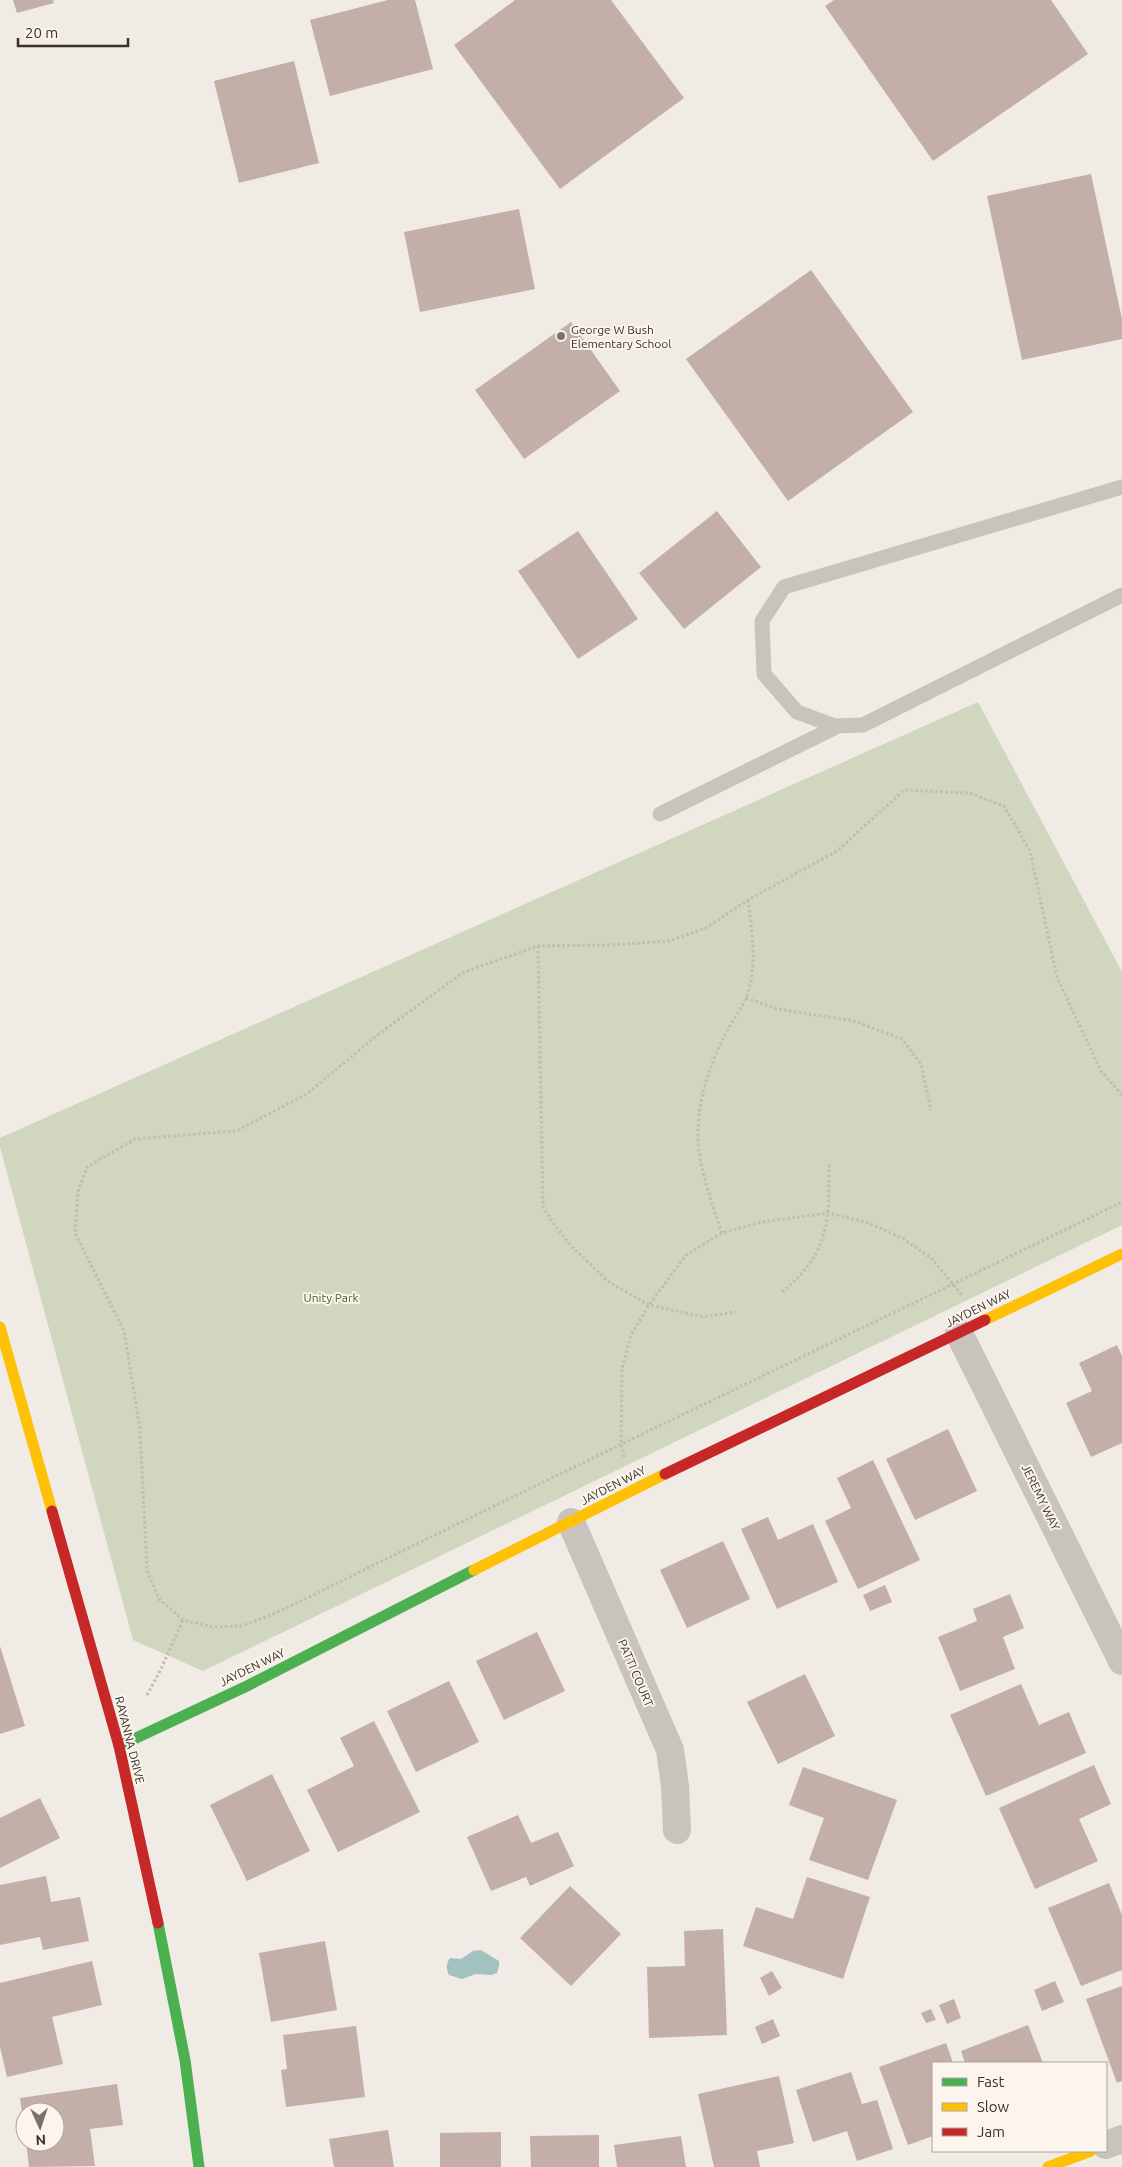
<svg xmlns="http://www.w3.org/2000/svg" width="1122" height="2167" viewBox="0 0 1122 2167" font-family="Ubuntu,sans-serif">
  <rect width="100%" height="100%" fill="#f0ebe5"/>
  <!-- green -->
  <path fill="#d1d6bf" d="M978,702L1122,972V1225L203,1671L133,1640L0,1147V1138Z"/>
  <!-- water -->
  <path fill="#a1c2c1" d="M481,1950L499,1961V1966L497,1973L491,1975L476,1974L462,1979L449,1975C446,1968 446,1964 450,1958L461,1959L473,1951Z"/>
  <!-- building -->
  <path fill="#c3afa7" d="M13,0H53L54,3L17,13Z
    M388,0H415L433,69L330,96L310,20Z
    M515,0H611L684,98L560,189L454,45Z
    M834,0H1051L1088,54L933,161L825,6Z
    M294,61L319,163L239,183L214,81Z
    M1091,174L1122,319V339L1022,360L987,196Z
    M519,209L535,289L420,312L404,232Z
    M811,270L913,412L788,501L686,359Z
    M571,322L620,391L524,459L475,390Z
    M717,511L761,567L684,629L639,573Z
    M578,531L638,619L578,659L518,571Z
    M1117,1345L1122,1356V1443L1091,1457L1066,1403L1092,1391L1079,1363Z
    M948,1429L977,1491L915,1520L886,1459Z
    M873,1460L920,1560L858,1589L825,1521L851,1508L837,1478Z
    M768,1517L778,1540L813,1524L838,1582L777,1609L741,1529Z
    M723,1541L750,1599L687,1628L660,1570Z
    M885,1585L892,1602L870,1611L863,1595Z
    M1010,1594L1024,1628L1003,1637L1015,1669L960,1691L938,1637L977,1621L973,1609Z
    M537,1632L565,1691L504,1720L476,1661Z
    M0,1646L25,1726L0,1734Z
    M805,1674L835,1736L778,1764L747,1702Z
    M449,1681L479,1742L416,1772L387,1711Z
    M1021,1684L1039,1725L1069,1712L1086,1753L986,1796L950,1715Z
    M374,1721L420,1812L338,1852L307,1790L354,1766L340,1738Z
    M1094,1765L1111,1804L1079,1819L1098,1861L1035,1889L999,1808Z
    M803,1767L897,1800L868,1880L809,1860L824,1818L789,1805Z
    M272,1774L310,1851L247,1881L210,1805Z
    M40,1798L60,1838L0,1868V1818Z
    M518,1815L531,1843L558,1832L574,1866L530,1886L526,1877L491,1891L467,1837Z
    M46,1876L51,1902L80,1897L89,1941L43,1950L40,1937L0,1945V1885Z
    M807,1877L870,1897L843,1979L743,1946L756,1907L793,1919Z
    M1109,1883L1122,1915V1970L1081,1986L1048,1908Z
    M570,1886L621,1934L571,1986L520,1938Z
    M723,1929L727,2035L649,2038L647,1967L685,1966L684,1931Z
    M325,1941L337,2010L271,2022L259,1953Z
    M92,1961L102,2005L52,2017L63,2064L7,2077L0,2047V1983Z
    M772,1971L782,1988L769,1996L760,1978Z
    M1055,1981L1064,2002L1042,2011L1034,1990Z
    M1122,1986V2081L1117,2083L1086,1999Z
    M954,1999L961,2018L947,2024L939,2005Z
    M931,2009L936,2020L926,2023L921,2013Z
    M773,2019L780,2036L762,2044L755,2027Z
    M1028,2025L1043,2063H965L961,2051Z
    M356,2026L365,2097L286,2107L281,2070L287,2069L283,2035Z
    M946,2043L953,2063H933V2136L908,2145L879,2067Z
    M851,2072L862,2104L877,2100L893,2149L857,2161L847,2131L813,2142L796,2090Z
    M779,2076L794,2143L757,2151L760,2167H714L698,2094Z
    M117,2084L123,2125L90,2129L95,2166L29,2167L26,2142H55V2112H25L24,2129L20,2098Z
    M388,2130L394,2167H334L329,2139Z
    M501,2132V2167H440V2133Z
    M599,2135V2167H531L530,2136Z
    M681,2136L686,2167H617L614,2145Z"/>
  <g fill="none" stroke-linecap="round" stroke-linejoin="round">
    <!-- path -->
    <path stroke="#c2bbb6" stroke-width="3" stroke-dasharray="2.5 2.5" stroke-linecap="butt" d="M538,946L543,1207L556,1227L573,1248L609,1282L649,1305L704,1317L736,1312
      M746,998L777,1009L854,1021L902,1039L921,1064L931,1110
      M1122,1095L1101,1071L1057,977L1030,851L1004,806L969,793L904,790L837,851L748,900L706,928L669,941L612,945L538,946L464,972L376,1036L307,1094L236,1131L135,1139L87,1167L78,1192L75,1233L124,1331L140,1429L147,1571L159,1599L183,1620L213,1627L241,1626L269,1616L297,1603C571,1467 847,1336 1122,1202
      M722,1233C712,1203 696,1161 698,1129C699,1096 711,1061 727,1031C733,1020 741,1010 746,998C758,966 752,932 748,900
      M782,1292C830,1253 829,1221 829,1164
      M624,1457L621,1444L622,1369L631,1335L649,1305L686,1255L722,1233L762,1222L829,1213L869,1223L902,1238L931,1258L962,1295
      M147,1695L161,1669L183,1620"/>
    <!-- lane -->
    <path stroke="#c9c3be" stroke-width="15" d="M1122,487L784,587L762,621L764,674L797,712L835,726L863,725L1122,595
      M660,814L838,726"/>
    <!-- street -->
    <path stroke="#c9c3be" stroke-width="28" d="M959,1333L1122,1661
      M571,1522L670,1750L675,1786L677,1830
      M1106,2145L1122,2139"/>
    <!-- fast -->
    <path stroke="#4caf50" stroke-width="11" d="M119,1746L247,1686L474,1570
      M158,1923L185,2060L199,2167"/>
    <!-- slow -->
    <path stroke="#ffc107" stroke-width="11" d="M985,1320L1122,1254
      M0,1327L52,1511
      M474,1570L665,1474
      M1048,2167L1091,2151"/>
    <!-- jam -->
    <path stroke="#c62828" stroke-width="11" d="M665,1474L985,1320
      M52,1511L119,1746L158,1923"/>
  </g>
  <!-- markers -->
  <circle fill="#7a716c" stroke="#fbf5ee" stroke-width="2" cx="561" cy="336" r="5"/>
  <g text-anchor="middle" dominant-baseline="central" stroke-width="4" stroke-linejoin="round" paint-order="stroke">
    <!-- poi labels -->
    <g font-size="12" fill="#3b302b" stroke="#fbf5ee" text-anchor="start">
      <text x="571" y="329">George W Bush<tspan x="571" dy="14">Elementary School</tspan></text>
    </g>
    <!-- park labels -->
    <g font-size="12" fill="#4a5a2e" stroke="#fbf5ee">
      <text x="331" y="1297">Unity Park</text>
    </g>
    <!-- street labels -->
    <g font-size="12" fill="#3b302b" stroke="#fbf5ee">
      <text transform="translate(978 1308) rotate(-26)">JAYDEN WAY</text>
      <text transform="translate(613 1485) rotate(-27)">JAYDEN WAY</text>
      <text transform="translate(1041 1497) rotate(64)">JEREMY WAY</text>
      <text transform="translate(252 1667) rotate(-26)">JAYDEN WAY</text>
      <text transform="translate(636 1673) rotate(67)">PATTI COURT</text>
      <text transform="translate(130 1740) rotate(76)">RAYANNA DRIVE</text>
    </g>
  </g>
  <!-- legend -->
  <rect x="932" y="2062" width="175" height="90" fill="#fbf5ee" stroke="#aea6a0"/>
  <rect x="942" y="2078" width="25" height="8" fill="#4caf50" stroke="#aea6a0"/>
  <text x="977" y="2087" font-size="15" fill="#3b302b">Fast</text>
  <rect x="942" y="2103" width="25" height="8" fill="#ffc107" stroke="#aea6a0"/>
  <text x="977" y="2112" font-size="15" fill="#3b302b">Slow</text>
  <rect x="942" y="2128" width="25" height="8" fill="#c62828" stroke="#aea6a0"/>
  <text x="977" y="2137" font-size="15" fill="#3b302b">Jam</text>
  <!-- north arrow -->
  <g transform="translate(40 2127) rotate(177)"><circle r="24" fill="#fbf5ee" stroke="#aea6a0"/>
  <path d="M0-4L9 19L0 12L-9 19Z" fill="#7a716c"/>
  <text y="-8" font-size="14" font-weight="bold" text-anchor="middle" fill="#3b302b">N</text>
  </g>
  <!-- scale -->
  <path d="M18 38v8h110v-8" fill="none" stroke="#3b302b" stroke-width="2.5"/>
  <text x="25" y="38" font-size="15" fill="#3b302b" stroke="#fbf5ee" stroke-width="4" paint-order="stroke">20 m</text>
</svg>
